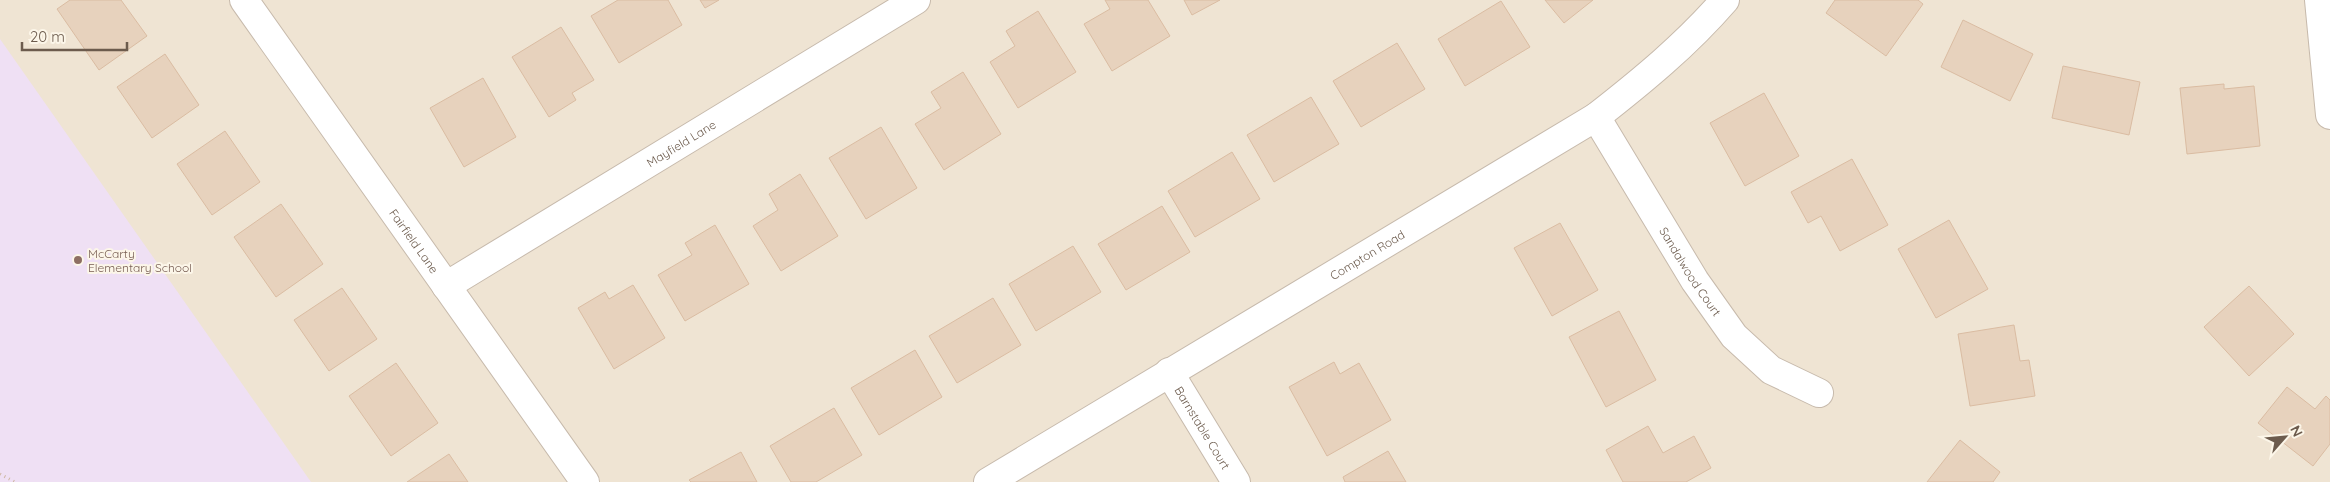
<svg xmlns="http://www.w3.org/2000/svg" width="2330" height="482" viewBox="0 0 2330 482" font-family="Quicksand,sans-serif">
  <rect width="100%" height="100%" fill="#f8f2e3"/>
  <!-- residential -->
  <path fill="#efe4d3" d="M0,0H2330V482H0Z"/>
  <!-- education -->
  <path fill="#efe0f4" d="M0,39L311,482H0Z"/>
  <!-- building -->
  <path fill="#e7d2bd" stroke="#dabca2" d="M70,0H121L147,36L99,70L57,9Z
    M618,0H668L682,25L619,63L591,16Z
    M700,0H719L705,8Z
    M1105,0H1148L1170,36L1112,71L1084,24L1110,9Z
    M1184,0H1220L1192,15Z
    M1545,0H1593L1564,23Z
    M1835,0H1918L1923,4L1886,56L1826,13Z
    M1501,1L1530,47L1465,86L1438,39Z
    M1038,11L1076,72L1018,108L990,62L1015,46L1006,31Z
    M1963,20L2033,54L2010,101L1941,67Z
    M561,27L594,80L572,93L576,100L549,117L512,57Z
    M1397,43L1425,89L1361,127L1333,81Z
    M165,54L199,105L152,138L117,87Z
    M2063,66L2140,82L2129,135L2052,118Z
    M963,72L1001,134L944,170L915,124L941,108L931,92Z
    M483,78L516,137L464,167L430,108Z
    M2224,84V89L2254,86L2260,146L2187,154L2180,88Z
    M1764,93L1799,156L1745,186L1710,123Z
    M1311,97L1339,144L1274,182L1247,135Z
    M881,127L917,188L866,219L829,158Z
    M225,131L260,182L212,215L177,164Z
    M1232,152L1260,199L1195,237L1168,191Z
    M1852,159L1888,225L1840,251L1821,216L1808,223L1791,192Z
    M800,174L838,236L781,271L753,226L778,210L769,194Z
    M281,204L323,264L276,297L234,237Z
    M1162,206L1190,252L1126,290L1098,244Z
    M1949,220L1988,289L1936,318L1898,249Z
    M1560,223L1598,290L1552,316L1514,248Z
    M715,225L749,284L685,321L658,275L692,255L685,243Z
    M1073,246L1101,292L1036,331L1009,284Z
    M633,285L665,338L614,369L578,308L605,292L609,299Z
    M2249,286L2294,334L2249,376L2204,327Z
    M342,288L377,339L329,371L294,320Z
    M993,298L1021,345L957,383L929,336Z
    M1619,311L1656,380L1606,407L1569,337Z
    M2014,325L2020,361L2029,360L2035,396L1970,406L1958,334Z
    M915,350L942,397L879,435L851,388Z
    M1334,362L1340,374L1359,363L1391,420L1327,456L1289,387Z
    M396,363L438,423L391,456L349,396Z
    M2287,387L2315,409L2326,396L2330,400V444L2313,466L2258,423Z
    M834,408L862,455L816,482H791L770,446Z
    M1648,426L1663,453L1694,436L1711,468L1686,482H1623L1606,450Z
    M1960,440L2000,472L1993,482H1927Z
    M1388,451L1406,482H1345L1343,477Z
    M741,452L757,482H691L689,480Z
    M449,454L468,482H407Z"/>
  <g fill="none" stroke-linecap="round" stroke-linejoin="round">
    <!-- minor casing -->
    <g stroke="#c7baac" stroke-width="30">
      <g id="minor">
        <path id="s1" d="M244,0L585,482"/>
        <path d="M2319,0L2330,115"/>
        <path id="s2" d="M1596,117L1695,281L1734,336L1771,370L1819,393"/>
        <path id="s3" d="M446,286L916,0"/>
        <path id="s4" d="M1169,372L1236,482"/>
        <path id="s5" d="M988,482L1596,117C1642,81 1686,45 1725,0"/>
      </g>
    </g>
    <!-- path -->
    <path stroke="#ceb7a3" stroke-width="3" stroke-dasharray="1 4" stroke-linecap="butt" d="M0,474L15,482"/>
    <!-- minor -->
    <use href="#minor" stroke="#fff" stroke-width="28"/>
  </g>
  <!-- markers -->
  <circle fill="#8d6e63" stroke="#fcf6e9" stroke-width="2" cx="78" cy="260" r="5"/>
  <g text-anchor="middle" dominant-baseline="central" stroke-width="4" stroke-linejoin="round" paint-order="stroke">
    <!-- street labels -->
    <g font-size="12" fill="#6c5b4d" stroke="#fcf6e9">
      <text stroke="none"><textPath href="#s3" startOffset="275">Mayfield Lane</textPath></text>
      <text stroke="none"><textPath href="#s1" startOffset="295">Fairfield Lane</textPath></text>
      <text stroke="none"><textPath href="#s5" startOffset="442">Compton Road</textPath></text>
      <text stroke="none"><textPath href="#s2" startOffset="181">Sandalwood Court</textPath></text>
      <text stroke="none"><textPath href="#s4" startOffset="65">Barnstable Court</textPath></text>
    </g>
    <!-- education labels -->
    <g font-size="12" fill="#785e54" stroke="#fcf6e9" text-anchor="start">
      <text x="88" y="253">McCarty<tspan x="88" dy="14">Elementary School</tspan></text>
    </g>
  </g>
  <!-- north arrow -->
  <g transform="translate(2285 437) rotate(63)" stroke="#fcf6e9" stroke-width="4" paint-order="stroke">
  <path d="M0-4L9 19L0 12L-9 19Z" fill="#6c5b4d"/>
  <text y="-8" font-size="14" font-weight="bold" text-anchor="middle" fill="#6c5b4d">N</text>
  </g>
  <!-- scale -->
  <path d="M22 42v8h105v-8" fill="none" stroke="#6c5b4d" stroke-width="2.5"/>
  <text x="30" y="42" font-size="15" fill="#6c5b4d" stroke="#fcf6e9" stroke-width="4" paint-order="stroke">20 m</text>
</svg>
